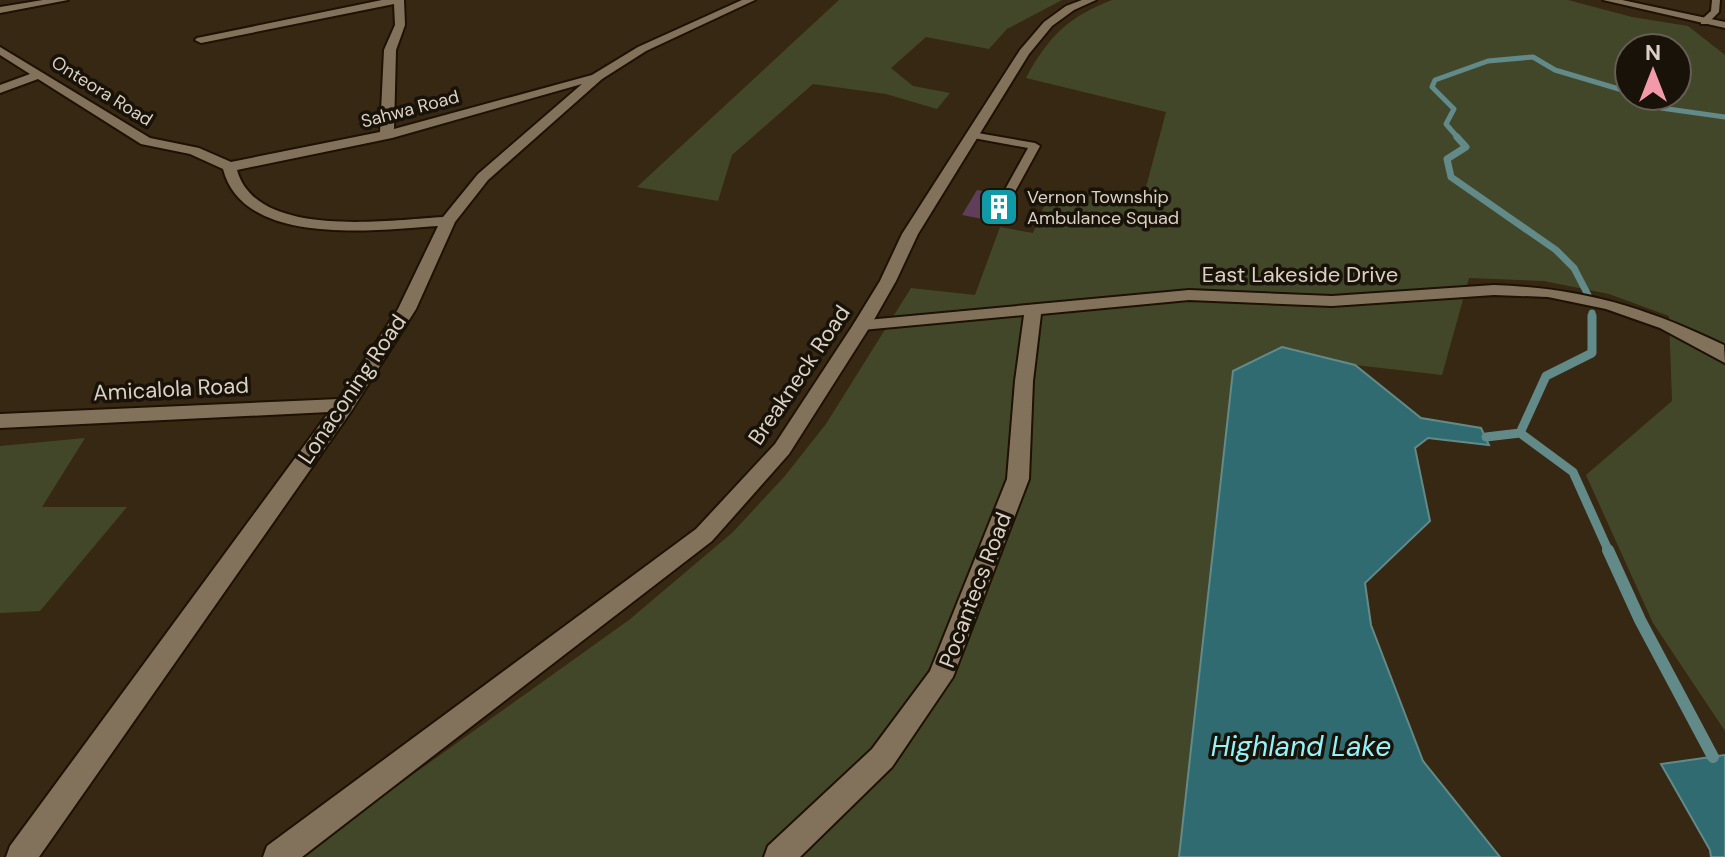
<svg xmlns="http://www.w3.org/2000/svg" width="1725" height="857" viewBox="0 0 1725 857" font-family="'DM Sans',sans-serif">
  <rect width="100%" height="100%" fill="#372813"/>
  <!-- green -->
  <path fill="#43472a" fill-rule="evenodd" d="M839,0H1062L1007,29L989,49L926,37L891,68L913,86L950,93L937,109L886,94L813,84L732,155L718,201L637,187Z
    M1112,0H1568L1632,17L1688,26L1725,55V731L1653,623L1586,475L1672,401L1669,316L1609,294L1544,281L1469,278L1442,375L1355,365L1282,347L1233,371L1179,857H305L387,793L629,620L733,532L784,477L826,424L911,288L975,295L1000,227L1033,233L1046,201L1145,191L1166,112L1026,78C1048,37 1068,17 1112,0ZM1629,48H1677V96H1629Z
    M85,438L42,507H127L40,611L0,613V446Z"/>
  <!-- water -->
  <path fill="#2f6b70" stroke="#628a89" stroke-width="2" d="M1282,347L1355,365L1421,418L1481,428L1489,445L1428,438L1415,448L1430,521L1365,583L1371,625L1423,761L1500,857H1179L1233,371Z
    M1725,755V857H1711L1710,850L1661,764Z"/>
  <g fill="none" stroke-linecap="round" stroke-linejoin="round">
    <!-- stream-far3 -->
    <path stroke="#628a89" stroke-width="5" d="M1636,96L1661,108L1725,117
      M1459,139L1446,124L1454,109L1432,87L1435,80L1488,61L1533,57L1555,70L1629,92"/>
    <!-- stream-far2 -->
    <path stroke="#628a89" stroke-width="7" d="M1457,137L1466,147L1447,159L1451,177L1556,250L1574,268L1588,295
      M1592,313V318"/>
    <!-- stream-far1 -->
    <path stroke="#628a89" stroke-width="9" d="M1520,433L1573,472L1609,552
      M1486,437L1520,433L1546,376L1592,353V316"/>
    <!-- stream -->
    <path stroke="#628a89" stroke-width="12" d="M1608,550L1640,620L1713,757"/>
  </g>
  <!-- building -->
  <path fill="#5f3e59" d="M977,190L999,194L1004,200L993,221L962,215Z"/>
  <g fill="none" stroke-linecap="round" stroke-linejoin="round">
    <!-- service casing -->
    <g stroke="#1e1100" stroke-width="4">
      <path id="service" d="M1712,0H1720L1719,12L1707,24H1701V20L1711,11Z
        M972,132L1035,143L1040,146L1012,197L1008,199L1002,195L1028,148L968,137L967,135Z"/>
    </g>
    <!-- minor casing -->
    <g stroke="#1e1100" stroke-width="4">
      <path id="minor" d="M43,0H68L0,13V7Z
        M382,0H404L405,25L396,50L394,129L592,75L638,47L742,0H755L646,51L602,79L488,180L455,222L416,309L352,410L39,857H6L10,846L329,412L0,428V414L339,399L398,309L438,226C377,230 243,248 223,169L190,154L141,144L38,79L0,93V85L30,74L0,55V47L150,138L199,148L231,162L380,132L384,50L395,25L394,4L201,43L195,40L197,38ZM582,84L478,174L443,217C389,220 256,240 237,170L392,138Z
        M1494,285C1582,288 1645,307 1724,345L1725,363L1660,328L1606,309L1548,297L1494,295L1332,306L1189,300L1041,314L1033,381L1029,479L953,677L892,767L800,857H764L768,846L872,749L930,671L1007,479L1015,381L1024,315L862,330L856,329L853,325L856,321L1189,290L1332,296Z"/>
    </g>
    <!-- tertiary casing -->
    <g stroke="#1e1100" stroke-width="4">
      <path id="tertiary" d="M1082,0H1096L1074,10L1052,26L1029,54L918,234L896,281L871,325L789,454L712,541L302,857H263L267,846L696,529L775,444L853,325L880,281L902,234L1020,50L1044,22L1066,6Z
        M1603,0H1622L1725,22V28Z"/>
    </g>
    <!-- service -->
    <use href="#service" fill="#83725b" fill-rule="evenodd"/>
    <!-- minor -->
    <use href="#minor" fill="#83725b" fill-rule="evenodd"/>
    <!-- tertiary -->
    <use href="#tertiary" fill="#83725b" fill-rule="evenodd"/>
  </g>
  <!-- icons -->
  <defs>
    <g id="building-square" transform="scale(2)"><rect x="-9" y="-9" width="18" height="18" rx="4" fill="#0f9aa8" stroke="#191209"/><path d="M-4-6H4V6H1V3H-1V6H-4ZM-2.5-4.3h1.7v1.8h-1.7ZM.8-4.3h1.7v1.8H.8ZM-2.5-1h1.7V.8h-1.7ZM.8-1h1.7V.8H.8Z" fill="#fff"/></g>
  </defs>
  <g fill-rule="evenodd">
    <use href="#building-square" x="999" y="207"/>
  </g>
  <g text-anchor="middle" dominant-baseline="central" stroke-width="7" stroke-linejoin="round" paint-order="stroke">
    <!-- far-street labels -->
    <g font-size="18" fill="#dad1c4" stroke="#191209">
      <text transform="translate(102 91) rotate(32)">Onteora Road</text>
      <text transform="translate(410 109) rotate(-15)">Sahwa Road</text>
    </g>
    <!-- far-poi labels -->
    <g font-size="18" fill="#dad1c4" stroke="#191209" text-anchor="start">
      <text x="1027" y="197">Vernon Township<tspan x="1027" dy="21">Ambulance Squad</tspan></text>
    </g>
    <!-- street labels -->
    <g font-size="22" fill="#dad1c4" stroke="#191209">
      <text x="1300" y="274">East Lakeside Drive</text>
      <text transform="translate(799 375) rotate(-56)">Breakneck Road</text>
      <text transform="translate(171 389) rotate(-3)">Amicalola Road</text>
      <text transform="translate(352 389) rotate(-56)">Lonaconing Road</text>
      <text transform="translate(975 590) rotate(-69)">Pocantecs Road</text>
    </g>
    <!-- near-water labels -->
    <g font-size="28" font-style="italic" fill="#92f3fa" stroke="#191209">
      <text x="1301" y="746">Highland Lake</text>
    </g>
  </g>
  <!-- north arrow -->
  <g transform="translate(1653 72)"><circle r="38" fill="#191209" stroke="#665e54" stroke-width="2"/>
  <path d="M0-6L14 30L0 20L-14 30Z" fill="#f39aa9"/>
  <text y="-12" font-size="22" font-weight="bold" text-anchor="middle" fill="#dad1c4">N</text>
  </g>
</svg>
